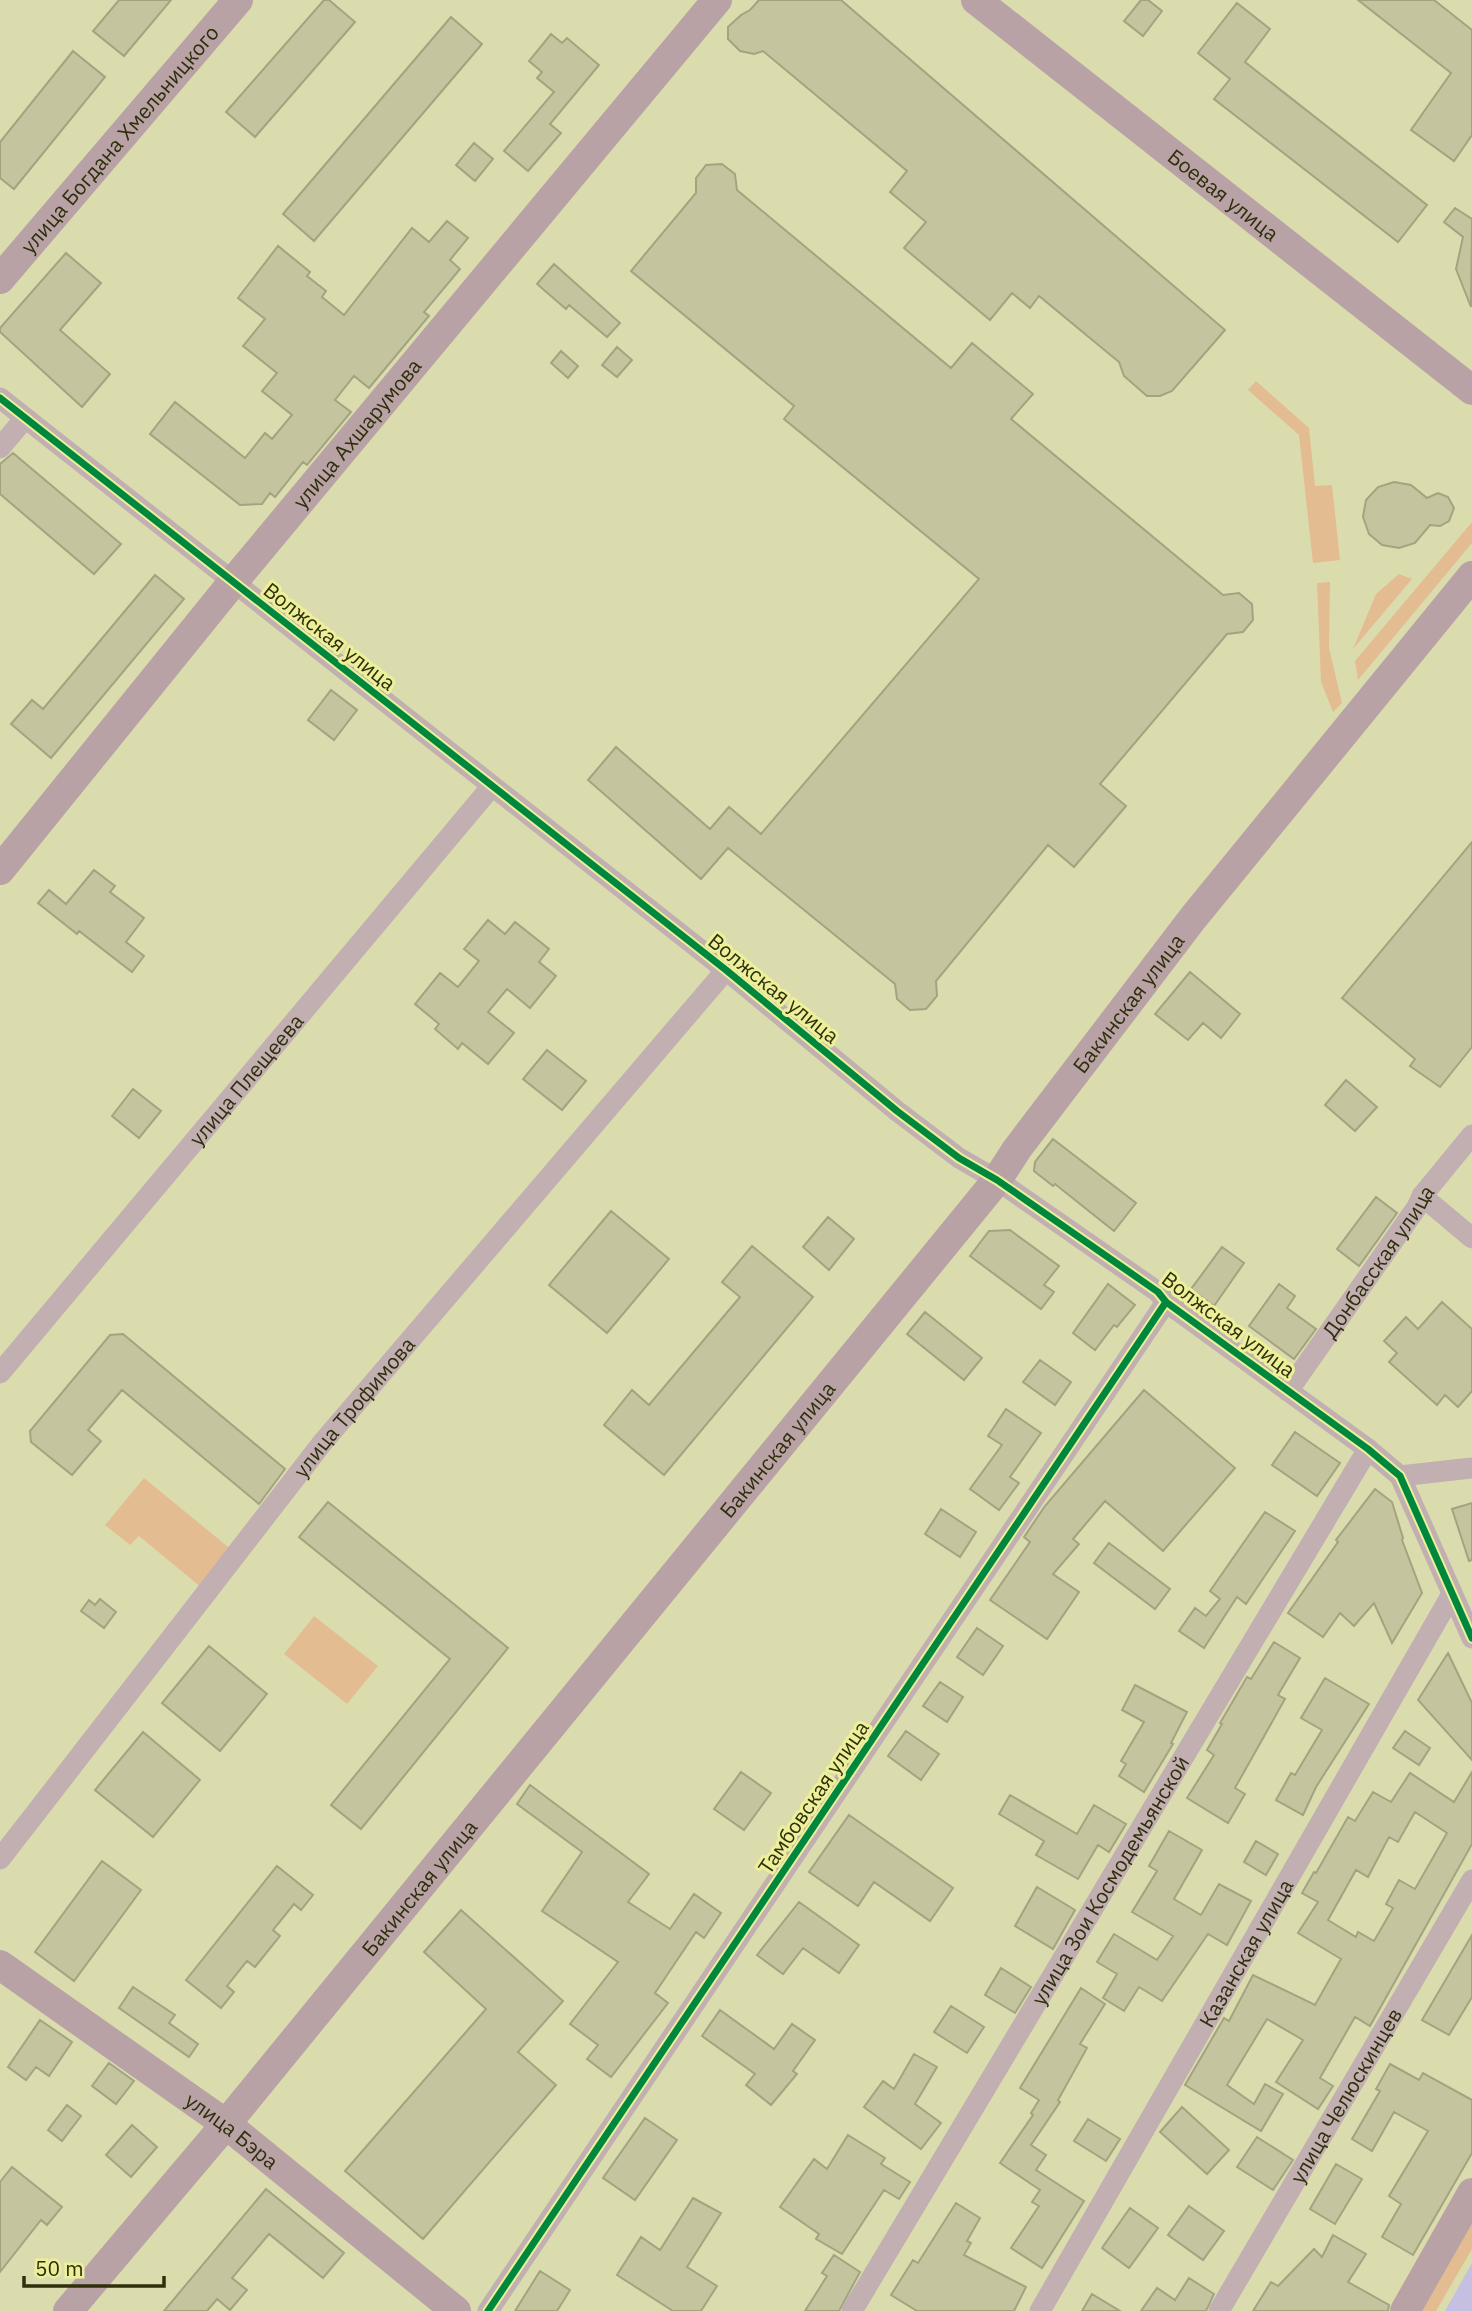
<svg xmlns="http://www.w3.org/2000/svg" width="1472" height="2311" viewBox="0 0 1472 2311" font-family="'IBM Plex Sans',sans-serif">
  <rect width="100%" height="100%" fill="#dbdcae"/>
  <!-- green -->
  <path fill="#e4bc91" d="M1256,381L1309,428L1315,486L1332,485L1340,560L1313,563L1299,435L1248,390Z
    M1472,522V543L1358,680L1355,661Z
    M1399,574L1412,579L1353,649L1376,594Z
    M1330,582L1329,648L1342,703L1333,712L1321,682L1317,583Z
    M144,1478L233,1551L202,1588L139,1536L130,1545L105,1525Z
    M314,1616L378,1666L347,1704L284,1654Z
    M1472,2215V2249L1436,2311H1417Z"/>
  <!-- water -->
  <path fill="#c5bfe2" d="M1472,2263V2311H1445Z"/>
  <!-- building -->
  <path fill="#c4c59e" stroke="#a3a47f" stroke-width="2" fill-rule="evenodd" d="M119,0H171L124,56L93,31Z
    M324,0H329L355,22L255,137L226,112Z
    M759,0H841L1225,330L1172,391L1160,396H1147L1124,376L1119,362L1039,296L1030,308L1012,293L990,320L904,248L926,222L890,192L907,171L763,51L754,54L740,51L728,39V27L741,15L750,10Z
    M1141,0H1148L1162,11L1143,36L1124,21Z
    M1358,0H1434L1472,30V135L1454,161L1411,130L1451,73Z
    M1237,3L1270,29L1245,62L1427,205L1398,242L1214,99L1230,79L1198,53Z
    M451,17L482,44L314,241L283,214Z
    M551,34L562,43L567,38L599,65L550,124L561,133L528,171L504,151L554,92L537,78L542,72L529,61Z
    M73,51L105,77L14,189L0,178V142Z
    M474,143L493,159L475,181L456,165Z
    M722,164L735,174L737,190L951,368L972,343L1033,394L1011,419L1223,595L1239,593L1252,604L1253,620L1243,632L1227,634L1100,784L1126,806L1074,867L1048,845L936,981L937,996L926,1009L910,1010L897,999L895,984L728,848L701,879L588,780L616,747L710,829L729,807L761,834L979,579L784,419L794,406L631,271L696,193V178L706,165Z
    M1455,208L1472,219L1471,307L1456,269L1463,237L1444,222Z
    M447,221L468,238L450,260L460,269L424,312L429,316L369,388L354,376L335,400L351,412L307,465L303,462L275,497L270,493L262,504L240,505L150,434L175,402L245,458L265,433L272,439L292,415L262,391L277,373L243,346L265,319L238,298L278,246L310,272L307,276L326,291L322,297L344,315L412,228L429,242Z
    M66,253L101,283L60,330L110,374L82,407L0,332V328Z
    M554,264L620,323L607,337L569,305L566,309L537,284Z
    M617,347L632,360L617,377L602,365Z
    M561,351L578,366L568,378L551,363Z
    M13,453L121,544L94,574L0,494V464Z
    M1394,482L1411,485L1427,498L1438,493L1448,497L1454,508L1449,521L1440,526L1430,525L1415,543L1399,548L1382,545L1369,534L1363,517L1366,500L1378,487Z
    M155,575L184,599L51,758L11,724L32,700L43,709Z
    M331,690L357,710L334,740L308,720Z
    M1472,842V1047L1440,1087L1410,1066L1415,1059L1342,998Z
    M94,870L115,886L110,892L144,918L126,942L144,956L132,972L79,931L77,934L38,903L49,890L66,904Z
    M488,920L505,934L515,922L549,949L539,962L556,976L530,1008L507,989L488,1012L514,1033L488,1064L462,1043L458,1049L435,1029L439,1024L415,1004L440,973L458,987L479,961L464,949Z
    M1190,972L1240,1014L1221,1038L1203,1023L1188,1040L1155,1014Z
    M547,1050L586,1081L562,1110L523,1079Z
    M1346,1080L1377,1107L1355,1131L1325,1105Z
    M133,1089L161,1111L139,1138L112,1116Z
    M1053,1139L1136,1203L1114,1231L1055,1184L1053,1186L1034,1171L1035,1162Z
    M1376,1197L1397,1213L1359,1266L1337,1249Z
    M611,1211L669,1259L607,1333L549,1285Z
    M828,1217L854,1239L829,1270L803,1247Z
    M1010,1230L1059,1266L1044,1285L1054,1292L1041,1309L970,1256L989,1231Z
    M752,1246L813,1297L664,1475L604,1425L632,1390L649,1405L740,1297L722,1282Z
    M1222,1247L1244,1263L1214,1306L1191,1289Z
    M1108,1284L1135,1305L1117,1327L1114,1325L1095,1350L1073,1333Z
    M1279,1284L1295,1296L1287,1308L1316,1329L1294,1359L1249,1326Z
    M1442,1302L1472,1329V1391L1458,1407L1445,1395L1437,1405L1389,1362L1397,1353L1384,1341L1406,1317L1418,1329Z
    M925,1312L982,1358L964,1380L907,1334Z
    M123,1334L285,1469L259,1504L122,1390L88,1430L101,1441L72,1475L31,1442L30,1431L110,1335Z
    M1040,1360L1071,1382L1055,1405L1023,1382Z
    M1144,1390L1235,1468L1163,1551L1105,1501L1073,1539L1079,1544L1053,1574L1079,1592L1047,1639L990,1600L1030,1542L1024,1537L1045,1506Z
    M1006,1409L1041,1433L1010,1477L1019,1483L999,1510L970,1489L1002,1445L988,1436Z
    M1295,1432L1340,1463L1317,1496L1272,1465Z
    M1375,1489L1392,1502L1403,1538L1402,1540L1422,1593L1392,1643L1374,1603L1354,1626L1340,1613L1323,1637L1288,1613L1338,1542L1336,1540Z
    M328,1502L508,1648L361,1829L331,1805L450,1659L299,1537Z
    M1472,1503V1560L1469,1561L1452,1509Z
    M941,1509L976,1532L960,1557L925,1534Z
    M1265,1512L1295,1531L1246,1604L1237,1597L1204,1648L1179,1631L1195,1608L1206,1616L1220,1599L1210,1591Z
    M1109,1543L1170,1589L1155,1609L1094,1563Z
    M100,1599L116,1612L104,1628L81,1611L89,1600L95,1605Z
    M977,1628L1003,1646L983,1675L957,1657Z
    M1274,1642L1300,1658L1278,1695L1285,1699L1235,1788L1245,1794L1228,1823L1187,1798L1214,1755L1207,1750L1222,1724L1220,1723L1247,1677L1251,1679Z
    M209,1646L267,1694L220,1751L162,1703Z
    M1448,1653L1472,1703V1760L1418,1700Z
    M1325,1678L1369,1704L1316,1787L1303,1815L1276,1800L1291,1773L1295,1775L1322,1730L1301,1718Z
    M940,1682L963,1697L947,1722L923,1706Z
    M1135,1685L1187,1712L1171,1743L1173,1744L1144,1792L1119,1776L1126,1764L1121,1761L1144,1722L1122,1710Z
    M906,1731L939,1754L921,1780L888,1756Z
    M1405,1731L1430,1748L1419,1765L1393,1748Z
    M143,1732L200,1780L153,1837L95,1790Z
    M741,1772L771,1793L744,1830L714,1809Z
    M1472,1772V1844L1370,2026L1355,2017L1320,2078L1333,2086L1318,2109L1276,2082L1303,2040L1267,2019L1227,2085L1254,2104L1265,2084L1283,2094L1261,2131L1185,2085L1224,2018L1229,2021L1253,1975L1315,2005L1341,1959L1298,1933L1318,1902L1302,1893L1314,1872L1316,1873L1348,1817L1355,1821L1373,1792L1391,1802L1410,1773L1454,1802ZM1415,1812L1447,1833L1415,1889L1399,1880L1386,1904L1393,1908L1374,1941L1358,1932L1356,1937L1328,1920L1356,1870L1368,1877L1389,1837L1398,1842Z
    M530,1785L649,1874L628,1902L670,1929L694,1894L721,1913L704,1938L696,1932L655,1993L668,2003L611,2077L587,2059L598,2045L570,2024L618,1962L542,1911L582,1852L517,1804Z
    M1010,1795L1077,1834L1094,1805L1126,1824L1109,1852L1098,1845L1078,1879L1036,1855L1044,1841L999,1814Z
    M849,1815L953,1888L930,1921L874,1882L858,1906L809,1872Z
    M1169,1831L1202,1850L1174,1899L1201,1915L1219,1884L1251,1901L1227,1945L1208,1934L1162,2001L1139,1987L1124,2011L1103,1998L1117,1974L1097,1962L1114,1934L1157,1960L1173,1936L1132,1912L1157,1871L1149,1866Z
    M1256,1841L1278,1854L1266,1875L1244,1862Z
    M102,1861L141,1890L74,1981L35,1952Z
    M277,1866L313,1895L301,1910L294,1904L273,1930L280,1936L255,1967L247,1961L227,1986L234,1992L221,2008L186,1980Z
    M1037,1887L1075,1910L1053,1949L1015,1926Z
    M799,1902L859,1945L839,1973L803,1948L783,1974L757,1955Z
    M461,1910L563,2001L518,2052L556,2085L423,2239L345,2171L486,2009L424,1952Z
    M1472,1935V1997L1449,2035L1422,2020Z
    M1001,1968L1031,1987L1015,2013L985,1995Z
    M133,1987L175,2015L169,2023L198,2044L189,2057L119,2008Z
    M1081,1988L1105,2004L1080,2044L1087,2048L1058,2100L1060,2102L1031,2145L1046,2155L1036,2170L1084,2201L1042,2268L1011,2248L1039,2206L1032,2202L1040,2190L1000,2163L1033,2115L1031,2113L1039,2100L1020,2088Z
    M951,2006L984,2027L967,2053L934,2032Z
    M720,2010L774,2049L792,2024L815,2040L793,2071L797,2074L771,2105L746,2085L755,2074L702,2036Z
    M40,2020L72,2042L49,2076L36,2067L26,2080L8,2067Z
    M914,2054L937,2067L915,2104L941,2123L921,2149L864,2107L883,2081L894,2089Z
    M109,2063L134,2081L116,2104L92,2086Z
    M1390,2064L1419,2080L1423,2073L1472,2100V2153L1413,2255L1382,2237L1401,2204L1389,2196L1428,2131L1394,2112L1372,2151L1352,2139L1380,2091L1376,2089Z
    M67,2105L81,2116L62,2141L48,2130Z
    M1182,2107L1229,2150L1207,2174L1160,2132Z
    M645,2118L677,2140L635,2200L603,2178Z
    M1088,2119L1120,2139L1106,2161L1074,2141Z
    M132,2125L157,2147L131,2177L106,2155Z
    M848,2135L885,2158L881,2164L910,2182L899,2199L884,2190L842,2254L816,2239L819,2234L780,2207L814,2159L827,2169Z
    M1257,2137L1293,2160L1273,2190L1237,2167Z
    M1336,2164L1362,2179L1335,2224L1310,2209Z
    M12,2167L62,2207L47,2225L41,2220L0,2272V2182Z
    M266,2189L344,2253L323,2278L269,2234L232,2278L247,2290L230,2310L217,2299L207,2311H164Z
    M693,2198L721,2213L687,2267L717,2286L701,2311H673L617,2275L641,2237L660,2250Z
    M956,2203L980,2218L967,2241L971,2243L964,2255L1026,2287L1014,2311H917L891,2295L913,2260L918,2263Z
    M1189,2206L1224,2231L1203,2260L1168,2235Z
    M1130,2208L1158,2228L1129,2268L1102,2248Z
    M1333,2235L1366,2254L1348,2282L1389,2305L1388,2311H1253L1271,2282L1278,2286L1314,2249L1322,2257Z
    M834,2255L860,2272L839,2311H805L827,2276L822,2273Z
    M540,2271L570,2290L557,2311H515Z
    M1189,2278L1214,2294L1206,2311H1141L1157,2288L1175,2300Z
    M1092,2294L1120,2311H1082Z"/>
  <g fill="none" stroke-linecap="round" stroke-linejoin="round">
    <!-- street -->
    <g stroke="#c1afb1" stroke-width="21">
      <path d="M0,398L726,970L897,1111L959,1158L997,1180L1158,1292L1166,1302L1368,1449L1400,1476L1472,1638"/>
      <path d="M0,448L25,418"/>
      <path d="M1422,1196L1472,1238"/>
      <path id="s1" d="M0,1373L492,786"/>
      <path id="s2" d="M1288,1391L1417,1207L1422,1196L1472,1135"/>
      <path d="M1400,1476L1472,1468"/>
      <path id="s3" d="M0,1859L323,1442L726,970"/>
      <path d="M488,2311L1166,1302"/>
      <path id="s4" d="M852,2311L1368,1449"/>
      <path id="s5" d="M1040,2311L1452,1594"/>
      <path id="s6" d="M1219,2311L1472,1880"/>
    </g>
    <!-- secondary -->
    <g stroke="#b8a2a6" stroke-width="30">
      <path id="s7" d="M976,0L1472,390"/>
      <path id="s8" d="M0,279L238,0"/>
      <path id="s9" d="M0,870L233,582L717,0"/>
      <path id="s10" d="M0,1965L226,2124L456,2311"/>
      <path id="s11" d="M68,2311L226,2124L997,1180L1017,1149L1193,918L1472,576"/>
      <path d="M1405,2311L1472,2193"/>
    </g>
    <!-- cycleway casing -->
    <g stroke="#edf09a" stroke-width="11">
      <path id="cycleway" d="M0,398L726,970L897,1111L959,1158L997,1180L1158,1292L1166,1302L1368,1449L1400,1476L1472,1638
        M488,2311L1166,1302"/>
    </g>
    <!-- cycleway -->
    <use href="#cycleway" stroke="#00873e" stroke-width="7"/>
  </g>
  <g text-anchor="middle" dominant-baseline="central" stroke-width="6" stroke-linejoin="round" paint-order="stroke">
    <!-- street labels -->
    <g font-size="21" fill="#2f2f0b" stroke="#edf09a">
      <text stroke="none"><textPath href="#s8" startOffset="184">улица Богдана Хмельницкого</textPath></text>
      <text stroke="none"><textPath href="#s7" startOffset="315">Боевая улица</textPath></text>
      <text stroke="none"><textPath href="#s9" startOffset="564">улица Ахшарумова</textPath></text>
      <text transform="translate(330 636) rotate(38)">Волжская улица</text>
      <text transform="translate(774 988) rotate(39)">Волжская улица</text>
      <text stroke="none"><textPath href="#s11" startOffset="1684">Бакинская улица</textPath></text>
      <text stroke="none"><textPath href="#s1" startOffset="383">улица Плещеева</textPath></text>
      <text stroke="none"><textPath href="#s2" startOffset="158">Донбасская улица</textPath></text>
      <text transform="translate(1229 1324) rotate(37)">Волжская улица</text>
      <text stroke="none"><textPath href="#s3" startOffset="574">улица Трофимова</textPath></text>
      <text stroke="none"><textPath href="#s11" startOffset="1116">Бакинская улица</textPath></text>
      <text transform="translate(813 1797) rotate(-56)">Тамбовская улица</text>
      <text stroke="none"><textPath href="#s4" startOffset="502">улица Зои Космодемьянской</textPath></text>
      <text stroke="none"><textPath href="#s11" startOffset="550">Бакинская улица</textPath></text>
      <text stroke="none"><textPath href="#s5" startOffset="413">Казанская улица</textPath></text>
      <text stroke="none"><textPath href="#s6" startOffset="250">улица Челюскинцев</textPath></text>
      <text stroke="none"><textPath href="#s10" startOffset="285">улица Бэра</textPath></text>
    </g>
  </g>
  <!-- scale -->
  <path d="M24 2276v10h140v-10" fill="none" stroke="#2f2f0b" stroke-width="3.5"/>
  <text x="35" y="2276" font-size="21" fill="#2f2f0b" stroke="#edf09a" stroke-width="5" paint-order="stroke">50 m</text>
</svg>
